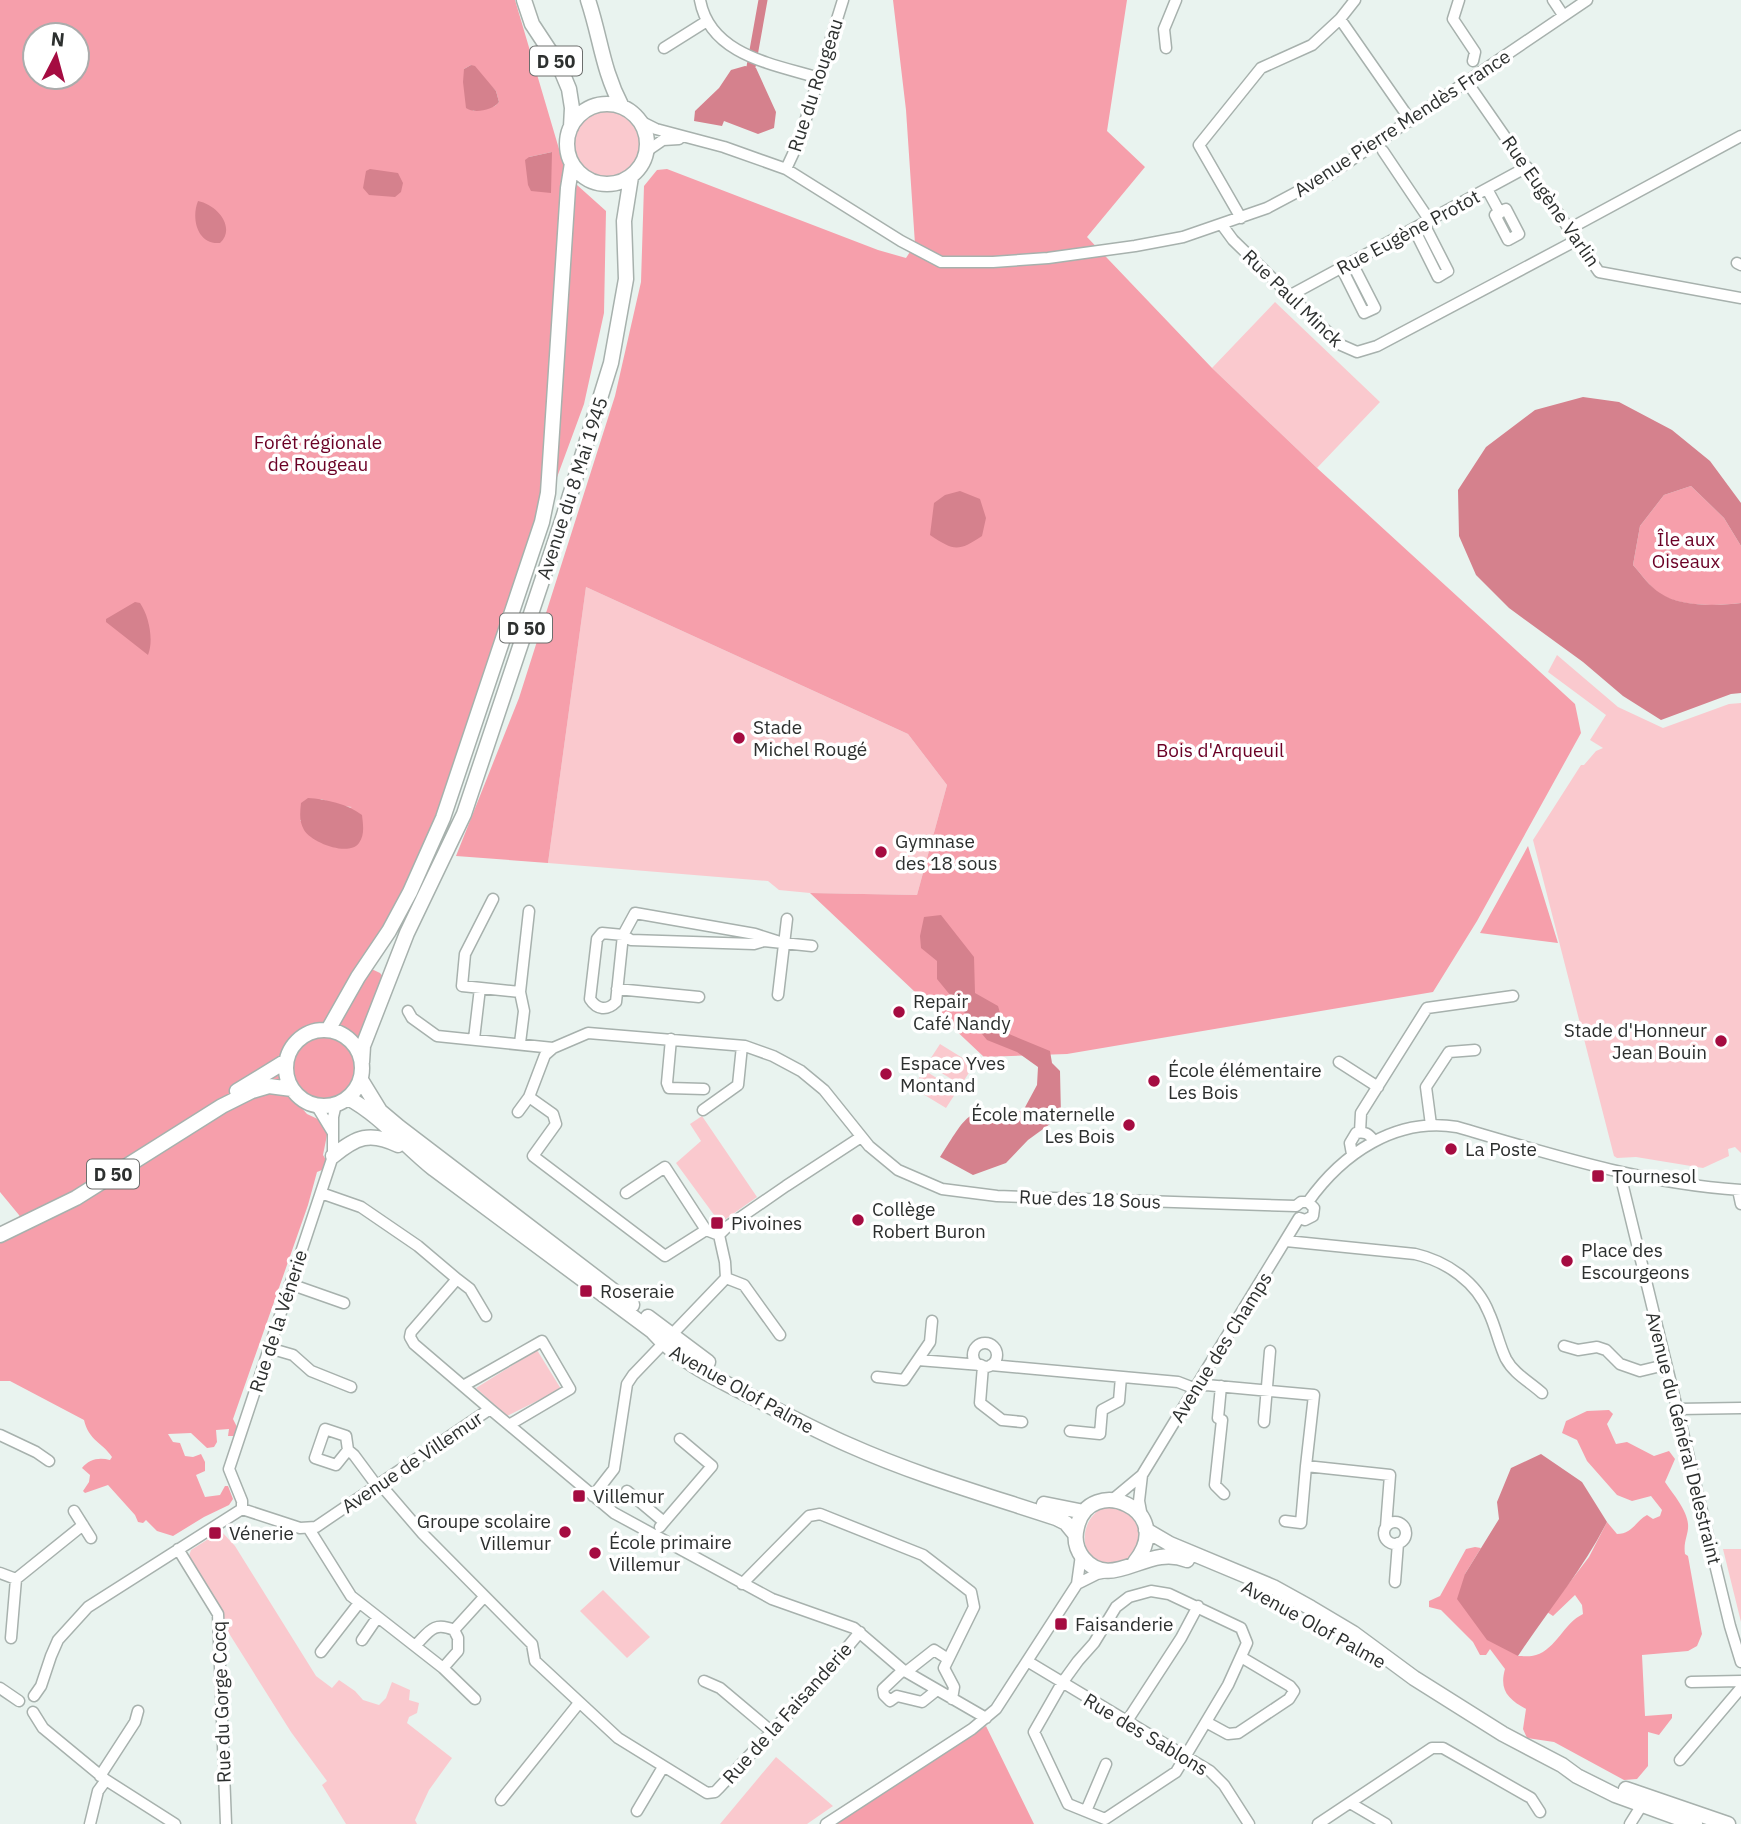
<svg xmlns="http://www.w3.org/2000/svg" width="1741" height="1824" viewBox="0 0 1741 1824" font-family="'IBM Plex Sans',sans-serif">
  <rect width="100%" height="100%" fill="#e9f3ef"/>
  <!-- green -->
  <path fill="#fac9ce" d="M574 143a34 34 0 1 1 68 0a34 34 0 1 1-68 0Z
    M1275,302L1380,402L1317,468L1212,368Z
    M586,587L908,734L947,785L917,895L810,893L779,890L768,881L548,863Z
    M1557,655L1618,707L1663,728L1729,704L1741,703V1153L1735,1147L1728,1149L1729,1156L1703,1168L1636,1157L1617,1158L1614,1156L1533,840L1581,765H1584L1596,751L1603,748L1590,740L1606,715L1548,672Z
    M940,1044L974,1065L961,1085L927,1064Z
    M924,1070L957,1091L946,1108L913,1088Z
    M702,1116L757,1197L720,1223L676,1163L701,1141L690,1124Z
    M537,1350L561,1389L507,1416L476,1388Z
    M1105,1507H1124L1144,1529L1135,1558C1128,1561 1120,1564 1113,1565C1080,1569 1074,1520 1105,1507Z
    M221,1531L235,1546L316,1676L332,1688L339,1680L355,1691L363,1700L379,1705L386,1698L392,1682L410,1690L409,1700L419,1703L417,1713L409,1717L407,1723L452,1758L429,1790L415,1820L417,1824H346L322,1785L327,1781L291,1732L225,1627L223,1611L189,1556L191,1550Z
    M1723,1549H1741V1622Z
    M603,1590L650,1637L627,1658L580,1611Z
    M776,1757L833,1806L807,1824H720Z"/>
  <!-- forest -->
  <path fill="#f69fab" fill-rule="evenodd" d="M0,0H515L567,176L606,211L604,313L584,404L510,605L426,849L363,965L380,973L384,978L374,996L376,1007C369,1035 363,1102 326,1103C311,1103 307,1093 290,1095L307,1114L324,1122L328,1130L323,1155L326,1160L322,1170L317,1172L308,1205L233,1419L237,1427L235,1436H228L229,1429L216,1430L217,1442L214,1447L207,1448L191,1433L168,1434L173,1442L180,1443L185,1456L193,1457L201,1454L205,1462V1471L196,1475L205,1497L220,1495L225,1486H228L233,1499L229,1505L204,1517L173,1536L157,1531L146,1520L143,1523L138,1522L135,1515L108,1485L85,1493L83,1491L89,1482L90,1475L82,1468C89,1459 99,1457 110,1460L112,1457C102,1442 89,1441 84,1420L10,1381H0V1242L25,1228L19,1215L0,1192ZM35,35H77V77H35ZM471,65L496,91L499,102L495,106L473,111L464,69ZM552,152L528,185L529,157ZM321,799L339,806L352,807L300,821Z
    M893,0H1127L1107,131L1145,167L1087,237L1212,368L1317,468L1575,704L1581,733L1477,921L1433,992L1067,1054L984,1057L810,893L917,895L947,785L908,734L586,587L548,863L456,856L519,698L615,396L641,282L644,186L657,170L667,169L878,250L906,258L915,244L906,110Z
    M1691,486L1724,518L1741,546V603C1718,606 1680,607 1660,594C1650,587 1641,574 1633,565L1640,526L1664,495Z
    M1528,846L1558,943L1480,933Z
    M1609,1410L1613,1414L1607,1424L1616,1444L1627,1442L1654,1456L1669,1451L1675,1459L1665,1482C1673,1494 1687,1510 1688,1524C1689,1534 1683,1541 1685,1554L1688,1556L1702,1634L1697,1646L1688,1651L1642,1655L1645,1716L1672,1714V1718L1659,1735L1648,1732V1766L1637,1779L1624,1780L1554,1742L1527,1738L1523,1729L1526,1709C1508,1699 1499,1690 1505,1669L1490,1649L1486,1655H1480L1473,1642L1441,1610L1429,1607V1601L1440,1596L1466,1549L1475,1547L1481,1548L1465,1574L1518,1656C1523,1656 1531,1657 1536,1655C1556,1649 1564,1623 1583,1614L1582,1605L1575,1595L1553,1616L1547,1612L1589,1557L1607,1522L1617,1534C1632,1534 1636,1521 1647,1515L1653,1519L1660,1516L1662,1510L1651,1496L1632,1501L1617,1495L1587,1461L1577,1440L1562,1433L1566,1421L1587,1411Z
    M986,1726L1034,1824H836Z"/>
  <!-- water -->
  <path fill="#d5818d" d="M471,65L475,66L496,91L499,102C493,110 474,114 466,108L463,82L464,69Z
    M745,66L756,68L776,112L774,128L758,134L724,121L722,126L694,121L695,111L719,88L731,70Z
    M552,152L551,193L531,191L528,185L525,160L529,157Z
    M370,169L398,173L403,183L401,192L395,197L369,195L363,188L366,171Z
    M198,201C218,205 236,228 220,243C197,245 191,218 198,201Z
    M1583,397L1619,402L1672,430L1710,461L1741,503V546L1724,518L1691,486L1664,495L1640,526L1633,565C1641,574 1650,587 1660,593C1679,607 1718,606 1741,603V693L1731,694L1661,720L1623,696L1583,662L1509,608L1476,575L1459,536L1458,490L1486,447L1535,410Z
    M960,491L980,499L986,518L982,536C958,552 954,551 930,535L934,503L945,495Z
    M135,602L140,603C149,616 154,640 148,655L106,622V619Z
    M308,798C325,799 348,804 362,815C363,824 365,835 359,843C349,857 312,843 304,830C299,821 300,813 301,803Z
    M941,915L974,957L975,993L998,1006L1004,1026L1009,1034L1050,1051L1052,1063L1060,1071L1061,1116L1028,1140L1006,1163L973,1175L940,1157C972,1107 965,1111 1023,1111L1037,1085L1038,1067L1017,1052L987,1040L937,979V961L921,948L920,936L924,917Z
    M1541,1454L1582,1482L1607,1522C1582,1571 1549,1609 1518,1656L1487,1640L1457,1599L1465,1574L1499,1519L1497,1502L1511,1468Z"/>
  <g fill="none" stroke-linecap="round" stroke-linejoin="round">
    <!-- canal -->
    <path stroke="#d5818d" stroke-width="9" d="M751,67L763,0"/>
    <!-- minor casing -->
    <g stroke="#a7b1ad" stroke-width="13">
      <path id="minor" d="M700,0C710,55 773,64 819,78
        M1459,0L1453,19L1475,52L1473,61
        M1553,0L1563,15
        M1340,19L1411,121
        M664,48L707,21
        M1166,48L1164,29L1176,0
        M1467,82L1599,272L1741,298
        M640,121L656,129L724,147L786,169L901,241L941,262H993L1048,258L1135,246L1183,237L1267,208L1329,175L1587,0
        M647,151L663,140L679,139
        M1383,151L1430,221
        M786,169L799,141L843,0
        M1487,189L1500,213
        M1506,209L1519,234L1508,240L1495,215Z
        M1241,218L1199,145L1261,68L1312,45L1340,19L1355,0
        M1222,225L1233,240L1341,345L1357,352L1377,346L1577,240
        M1414,229L1438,277L1448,271L1424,224
        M1569,229L1741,136
        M1737,263L1741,265
        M1342,269L1364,313L1375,308L1352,263
        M1289,296L1527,167
        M493,899L465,954L462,986L520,992L524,1011L520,1043
        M635,913L755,934L783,943L764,941L754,944L631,940L623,935Z
        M602,933L623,935L616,1002C607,1011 597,1010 590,999L597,939Z
        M783,943L812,946
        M617,989L699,997
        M520,992L529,911
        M778,995L787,919
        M408,1011L412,1018L437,1036L553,1048
        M474,1039L480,988
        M671,1039L667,1083L669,1088L704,1089
        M1339,1062L1378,1087
        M529,1097L553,1114L556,1124L533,1156L665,1256L706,1230L719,1235
        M316,1105L333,1133
        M703,1110L738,1085L742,1046
        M518,1112L529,1097L545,1055L553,1048L588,1033L745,1046L773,1056L801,1071L824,1090L869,1146L898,1170L942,1189L997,1196L1296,1206
        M1431,1125L1426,1087L1449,1052L1475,1050
        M1360,1132L1361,1113L1427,1008L1513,996
        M1352,1154L1350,1143L1356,1133C1365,1131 1369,1134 1374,1141
        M1620,1174L1730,1626L1741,1662
        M1738,1190L1741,1204
        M321,1193L361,1207L418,1246L457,1279L411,1332L410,1337L414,1344L490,1409
        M626,1193L665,1167L706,1230
        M1296,1206L1301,1202H1308C1342,1154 1395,1117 1457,1127C1553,1155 1640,1183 1741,1190
        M1299,1218L1305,1220L1313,1216L1314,1208L1308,1202
        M1286,1241L1415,1254C1446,1261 1477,1282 1489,1313C1496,1328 1499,1345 1506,1359C1514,1374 1530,1382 1542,1393
        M726,1278L744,1285L780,1335
        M457,1279L470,1289L486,1316
        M290,1284L344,1303
        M973 1355a12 12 0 1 1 24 0a12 12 0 1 1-24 0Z
        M1564,1346L1578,1350L1597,1347L1606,1350L1620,1364L1640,1371L1665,1365
        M269,1348L293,1355L311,1371L351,1387
        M918,1360L981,1365
        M991,1365L1178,1382L1191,1387L1206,1385L1314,1395L1306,1466L1390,1475L1386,1527
        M983,1366L980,1403L1002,1420L1022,1422
        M877,1377L904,1380L930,1342L932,1321
        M463,1386L542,1341L570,1389L509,1425
        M1221,1386L1218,1418L1222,1420L1215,1485L1224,1494
        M1678,1409L1741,1408
        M1264,1422L1270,1351
        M325,1429L346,1436L348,1450L336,1465L315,1458Z
        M1070,1431L1100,1434L1102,1410L1119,1401L1121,1377
        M0,1435L36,1452L49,1461
        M348,1450L354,1455L377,1486
        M1142,1475L1139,1501L1142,1517
        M380,1484L423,1534L532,1644L535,1661L618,1738L707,1793L715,1792L718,1789L821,1679L860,1632
        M627,1491L664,1522L660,1527
        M593,1496L614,1469L627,1384L633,1375L726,1278L725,1262L719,1235L728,1226L786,1186L861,1137
        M1112,1500L1142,1475L1299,1218
        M242,1509V1501L229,1469L333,1156V1117L336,1104
        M74,1511L91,1538
        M1285,1521L1301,1523L1306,1466
        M664,1522L712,1466L680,1439
        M1384 1533a11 11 0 1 1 22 0a11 11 0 1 1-22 0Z
        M309,1529L351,1596L443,1668L475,1699
        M178,1549L218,1614L226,1824
        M0,1573L16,1579L83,1525
        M1395,1582L1398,1543
        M742,1584L809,1516L820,1514L923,1555L971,1592L974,1607L944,1668L954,1687L952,1699
        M1077,1584L1097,1574L1107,1572
        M1151,1591L1169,1594L1241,1628L1247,1643L1228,1685L1176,1772L1105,1819L1068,1804L1034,1732L1062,1683L1078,1661L1094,1643L1116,1607L1129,1597Z
        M454,1630L484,1597
        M11,1638L16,1579
        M362,1640L377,1618
        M415,1646C429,1632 433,1621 454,1630L458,1638V1651L443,1668
        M321,1652L359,1603
        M1027,1661L1210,1771L1224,1785L1249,1824
        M903,1670L883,1689L884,1695L890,1701L897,1696L922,1702L937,1690
        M906,1672L934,1650L948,1659
        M704,1681L720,1688L771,1731
        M1691,1682L1741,1681
        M0,1688L19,1701
        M34,1696L41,1686L51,1656L58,1640L88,1607L242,1509L300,1528L316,1527L490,1409L614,1513L772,1599L854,1628L903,1670L986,1718
        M33,1712L43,1728L106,1780L175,1824
        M1127,1721L1181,1638L1198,1606
        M1206,1722L1228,1734L1238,1733L1289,1699L1294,1691L1290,1686L1241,1657
        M1680,1760L1741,1688
        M100,1776L135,1722L138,1711
        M501,1800L579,1703
        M1350,1803L1386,1824
        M637,1811L663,1767
        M1086,1811L1106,1764
        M90,1824L98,1791L106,1780
        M826,1824L972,1729L996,1709L1077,1584L1081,1555
        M1318,1824L1432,1748H1443L1531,1798L1540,1812
        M1630,1824L1645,1800"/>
    </g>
    <!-- major casing -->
    <g stroke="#a7b1ad" stroke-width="17">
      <path id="major" d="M524,0L532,24L559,65L569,89L572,108L571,127
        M588,0C601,39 602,69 622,107
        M567 144a40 40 0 1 1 80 0a40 40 0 1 1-80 0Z
        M286 1068a38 38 0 1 1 76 0a38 38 0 1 1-76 0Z
        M328,1030L358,977L389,931L410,892L443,818L542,522L548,493L568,188L572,163
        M362,1062L363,1046L407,933L464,814L563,518L611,363L626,279L624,221L631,177
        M361,1080L380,1111L399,1127L632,1305
        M237,1091L286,1061
        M348,1098C380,1115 405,1146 434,1169L652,1331C678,1361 719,1380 754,1398C785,1414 817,1431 849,1445C916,1475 986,1495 1056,1518L1066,1523L1075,1534
        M333,1156C356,1137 370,1131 398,1145
        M0,1235L76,1198L222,1106L252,1091L269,1086L292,1089
        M648,1317L708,1362
        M1044,1504L1084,1512
        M1146,1530L1170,1544L1273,1587L1311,1608L1353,1633L1414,1678L1503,1734L1562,1765L1577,1776L1615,1795L1695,1824
        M1135,1562C1178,1509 1089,1473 1077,1527C1074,1538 1076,1549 1083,1558C1112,1593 1147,1543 1187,1560
        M1626,1789L1728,1824"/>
    </g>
    <!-- minor -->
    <use href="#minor" stroke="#fff" stroke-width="10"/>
    <!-- major -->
    <use href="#major" stroke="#fff" stroke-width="14"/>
  </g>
  <!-- markers -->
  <g fill="#a50c41" stroke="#fff" stroke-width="2.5">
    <circle cx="739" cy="738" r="7"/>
    <circle cx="881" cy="852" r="7"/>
    <circle cx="899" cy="1012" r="7"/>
    <circle cx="1721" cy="1041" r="7"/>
    <circle cx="886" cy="1074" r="7"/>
    <circle cx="1154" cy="1081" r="7"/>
    <circle cx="1129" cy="1125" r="7"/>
    <circle cx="1451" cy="1149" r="7"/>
    <rect x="1591" y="1169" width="14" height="14" rx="3.5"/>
    <circle cx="858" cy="1220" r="7"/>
    <rect x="710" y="1216" width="14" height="14" rx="3.5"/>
    <circle cx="1567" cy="1261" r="7"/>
    <rect x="579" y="1284" width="14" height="14" rx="3.5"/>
    <rect x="572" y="1489" width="14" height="14" rx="3.5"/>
    <circle cx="565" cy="1532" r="7"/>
    <rect x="208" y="1526" width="14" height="14" rx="3.5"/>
    <circle cx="595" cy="1553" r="7"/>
    <rect x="1054" y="1617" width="14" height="14" rx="3.5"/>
  </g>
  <g text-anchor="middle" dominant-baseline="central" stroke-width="7" stroke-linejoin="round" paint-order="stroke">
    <!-- shield labels -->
    <g fill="#fff" stroke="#6c6e6d" stroke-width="2">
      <rect x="530" y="46.5" width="52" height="29" rx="5"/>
      <rect x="500" y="613.5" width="52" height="29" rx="5"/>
      <rect x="87" y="1159.5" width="52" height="29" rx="5"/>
    </g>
    <g font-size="18" font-weight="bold" fill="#2d302f">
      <text x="556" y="61">D 50</text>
      <text x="526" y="628">D 50</text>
      <text x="113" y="1174">D 50</text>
    </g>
    <!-- street labels -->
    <g font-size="19" fill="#2d302f" stroke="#fff">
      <text transform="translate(815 85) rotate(-72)">Rue du Rougeau</text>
      <text transform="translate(1402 123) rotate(-33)">Avenue Pierre Mendès France</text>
      <text transform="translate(1551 201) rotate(55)">Rue Eugène Varlin</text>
      <text transform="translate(1408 232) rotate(-28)">Rue Eugène Protot</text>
      <text transform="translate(1293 298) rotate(44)">Rue Paul Minck</text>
      <text transform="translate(572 488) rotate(-72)">Avenue du 8 Mai 1945</text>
      <text transform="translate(1090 1199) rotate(2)">Rue des 18 Sous</text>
      <text transform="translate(278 1321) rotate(-72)">Rue de la Vénerie</text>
      <text transform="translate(1221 1347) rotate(-58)">Avenue des Champs</text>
      <text transform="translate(742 1389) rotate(29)">Avenue Olof Palme</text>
      <text transform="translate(1684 1438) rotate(76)">Avenue du Général Delestraint</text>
      <text transform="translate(412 1462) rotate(-34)">Avenue de Villemur</text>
      <text transform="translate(1314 1624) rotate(29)">Avenue Olof Palme</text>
      <text transform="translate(221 1702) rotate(-92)">Rue du Gorge Cocq</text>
      <text transform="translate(787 1713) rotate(-48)">Rue de la Faisanderie</text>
      <text transform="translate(1146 1734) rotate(31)">Rue des Sablons</text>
    </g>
    <!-- park labels -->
    <g font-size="19" fill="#6b0126" stroke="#fff">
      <text x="318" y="442">Forêt régionale<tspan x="318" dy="22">de Rougeau</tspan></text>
      <text x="1686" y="539">Île aux<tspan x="1686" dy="22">Oiseaux</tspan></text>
      <text x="1220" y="750">Bois d'Arqueuil</text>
    </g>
    <!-- poi labels -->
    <g font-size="19" fill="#2d302f" stroke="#fff" text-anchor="start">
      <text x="753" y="727">Stade<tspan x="753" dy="22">Michel Rougé</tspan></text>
      <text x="895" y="841">Gymnase<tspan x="895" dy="22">des 18 sous</tspan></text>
      <text x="913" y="1001">Repair<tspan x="913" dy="22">Café Nandy</tspan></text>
      <text x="1707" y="1030" text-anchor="end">Stade d'Honneur<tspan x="1707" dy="22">Jean Bouin</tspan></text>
      <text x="900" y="1063">Espace Yves<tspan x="900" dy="22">Montand</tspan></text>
      <text x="1168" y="1070">École élémentaire<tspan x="1168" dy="22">Les Bois</tspan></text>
      <text x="1115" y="1114" text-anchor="end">École maternelle<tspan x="1115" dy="22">Les Bois</tspan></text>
      <text x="1465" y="1149">La Poste</text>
      <text x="1612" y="1176">Tournesol</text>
      <text x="872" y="1209">Collège<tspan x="872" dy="22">Robert Buron</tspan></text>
      <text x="731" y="1223">Pivoines</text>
      <text x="1581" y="1250">Place des<tspan x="1581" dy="22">Escourgeons</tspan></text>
      <text x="600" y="1291">Roseraie</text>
      <text x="593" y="1496">Villemur</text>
      <text x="551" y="1521" text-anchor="end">Groupe scolaire<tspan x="551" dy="22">Villemur</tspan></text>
      <text x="229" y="1533">Vénerie</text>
      <text x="609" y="1542">École primaire<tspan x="609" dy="22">Villemur</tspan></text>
      <text x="1075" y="1624">Faisanderie</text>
    </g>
  </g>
  <!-- north arrow -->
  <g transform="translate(56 56) rotate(6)"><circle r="33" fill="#ffffff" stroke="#abacac" stroke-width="2"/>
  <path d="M0-5L12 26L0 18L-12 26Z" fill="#a50c41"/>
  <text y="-10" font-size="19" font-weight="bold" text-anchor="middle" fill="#2d302f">N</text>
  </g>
</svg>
